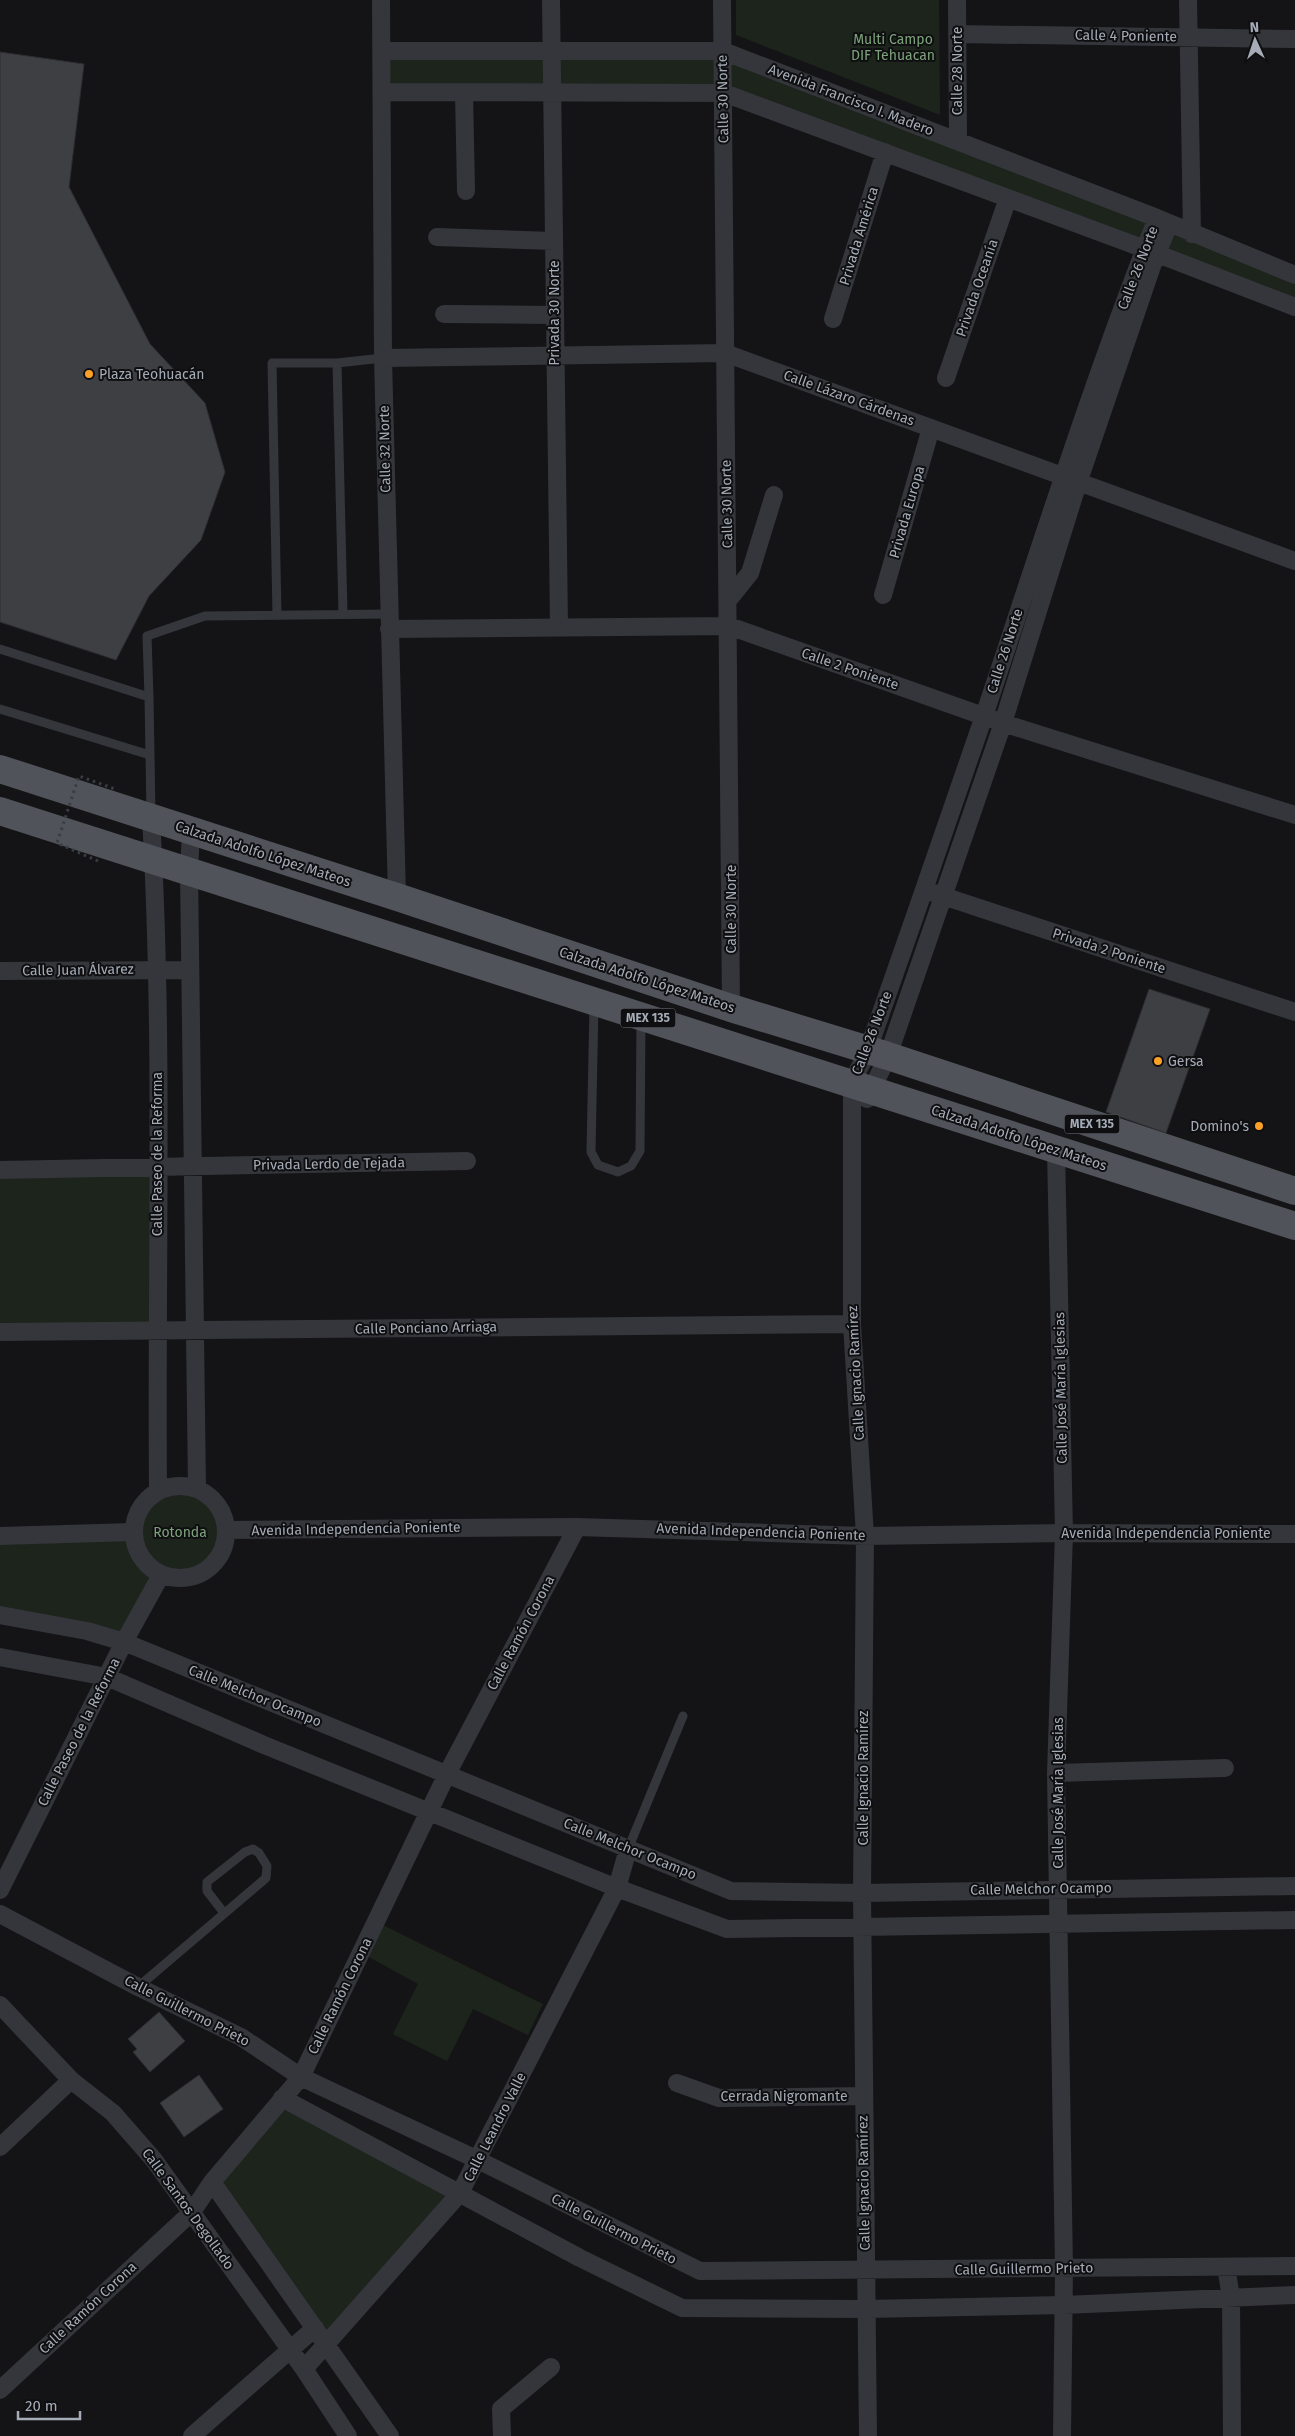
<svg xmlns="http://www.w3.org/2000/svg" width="1295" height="2436" viewBox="0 0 1295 2436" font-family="'Fira Sans',sans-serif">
  <rect width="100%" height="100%" fill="#141416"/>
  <!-- green -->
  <path fill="#1c241c" d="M736,0H939L940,115L736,35Z
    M383,51H723L1295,277V303L724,93L383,92Z
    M158,1168L157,1330L0,1332V1170Z
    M180,1488L194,1490L217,1508L222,1540L213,1563C205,1567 195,1574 186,1576C180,1578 169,1575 164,1572C121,1550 132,1492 180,1488Z
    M130,1534L141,1562L156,1578L123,1642L0,1613V1538Z
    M383,1925L543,2004L528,2035L473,2009L447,2061L393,2034L418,1984L367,1956Z
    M282,2098L460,2193L327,2345L212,2182Z"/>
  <!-- building -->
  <path fill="#3e3f43" stroke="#2e2e32" d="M0,52L84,64L69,187L150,344L205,403L225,472L201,540L149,596L116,660L0,622Z
    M1149,989L1210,1009L1166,1133L1106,1112Z
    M159,2012L185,2041L150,2072L133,2052L137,2049L128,2039Z
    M199,2075L223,2109L184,2137L160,2103Z"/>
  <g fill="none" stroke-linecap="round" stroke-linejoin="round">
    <!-- lane -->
    <path stroke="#34363b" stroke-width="9" d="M337,363L383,358
      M277,615L272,363H337L343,614
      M0,649L149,697L151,815
      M149,697L147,636L205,616L389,614
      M0,709L150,755
      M594,1004L591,1152L598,1165L618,1172L631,1166L640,1151L641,1019
      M628,1849L683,1716
      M138,1987L266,1878L267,1866L259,1853L253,1849L245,1852L207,1882V1891L224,1913"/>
    <!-- street -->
    <path stroke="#34363b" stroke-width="18" d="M381,0L383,358L397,897
      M551,0L559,627
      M722,0L731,1008
      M957,0L958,141
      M1188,0L1192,234
      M957,34L1295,39
      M383,51H723L1157,218L1295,275
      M383,92L724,93L1145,249L1295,307
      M464,92L466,191
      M437,237L554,241
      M444,314L554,315
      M833,319L885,152
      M383,358L725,353L1295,561
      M946,378L1008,198
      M883,595L931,428
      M729,599L750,573L774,495
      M389,629L729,626L1003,723L1295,815
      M151,818C164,1041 156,1266 158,1490
      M191,831L189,871L197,1488
      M934,893L1295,1012
      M0,971L190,970
      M867,1099L888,1056L1003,723L1078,483L1152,266L1169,224
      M1056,1150L1064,1533L1056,1773L1064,2269L1062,2436
      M0,1170L467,1161
      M0,1332L852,1324
      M134 1532a46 46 0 1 1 92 0a46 46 0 1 1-92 0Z
      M227,1530L577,1527L865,1536L1064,1533L1295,1534
      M0,1536L133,1532
      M0,1615L87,1631L124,1642L731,1891L862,1893L1295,1886
      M0,1657L107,1677L264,1745L617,1888L727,1929L1295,1920
      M1056,1773L1225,1768
      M0,1890L124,1642L161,1575
      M0,1914L138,1987L241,2037L301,2077L478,2160L700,2271L1295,2266
      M0,2005L71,2080L113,2113L154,2160L304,2369L348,2436
      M677,2083L719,2098L864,2096
      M282,2098L580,2258L682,2308L866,2309L1064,2305L1295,2295
      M0,2147L71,2080
      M212,2182L390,2436
      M1226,2267L1231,2297L1232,2436
      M304,2369L460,2193L617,1888L628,1849
      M0,2390L192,2212L212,2182L301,2077L447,1774L577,1527
      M192,2436L315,2328
      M502,2436L501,2409L551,2367
      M868,2436L862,1893L865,1536L852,1324V1083L868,1050C907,939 946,827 984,716C1040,549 1092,381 1157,218"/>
    <!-- primary -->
    <path stroke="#50535a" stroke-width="28" d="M0,769L397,897L731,1008L888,1056L1295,1191
      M0,811L1295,1226"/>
    <!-- path-bridge -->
    <path stroke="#3a3d42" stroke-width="3" stroke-dasharray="2.5 4" stroke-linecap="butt" d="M98,861L57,843L79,776L115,789"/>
  </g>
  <!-- markers -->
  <g fill="#fba026" stroke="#0f0f11" stroke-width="2">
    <circle cx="89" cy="374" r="5"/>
    <circle cx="1158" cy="1061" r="5"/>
    <circle cx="1259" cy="1126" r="5"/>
  </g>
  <g text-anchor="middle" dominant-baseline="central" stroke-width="4" stroke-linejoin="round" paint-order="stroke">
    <!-- shield labels -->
    <g fill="#0f0f11" stroke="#787d85" stroke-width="1">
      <rect x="620.5" y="1008.5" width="55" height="19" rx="4"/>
      <rect x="1064.5" y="1114.5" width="55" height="19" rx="4"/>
    </g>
    <g font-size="12" font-weight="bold" fill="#a5acb7">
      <text x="648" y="1018">MEX 135</text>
      <text x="1092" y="1124">MEX 135</text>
    </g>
    <!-- street labels -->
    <g font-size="14" fill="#a5acb7" stroke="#0f0f11">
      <text transform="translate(1126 36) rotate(1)">Calle 4 Poniente</text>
      <text transform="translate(957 71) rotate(-90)">Calle 28 Norte</text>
      <text transform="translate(723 99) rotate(-91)">Calle 30 Norte</text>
      <text transform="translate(851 100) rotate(21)">Avenida Francisco I. Madero</text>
      <text transform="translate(859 236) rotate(-73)">Privada América</text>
      <text transform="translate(1138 268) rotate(-69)">Calle 26 Norte</text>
      <text transform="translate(977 288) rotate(-71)">Privada Oceanía</text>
      <text transform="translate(554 313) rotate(-90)">Privada 30 Norte</text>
      <text transform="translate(849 398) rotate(20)">Calle Lázaro Cárdenas</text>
      <text transform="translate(385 449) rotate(-91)">Calle 32 Norte</text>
      <text transform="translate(727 504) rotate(-91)">Calle 30 Norte</text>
      <text transform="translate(907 512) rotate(-74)">Privada Europa</text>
      <text transform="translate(1005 651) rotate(-72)">Calle 26 Norte</text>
      <text transform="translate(850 669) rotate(19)">Calle 2 Poniente</text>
      <text transform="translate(263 854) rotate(18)">Calzada Adolfo López Mateos</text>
      <text transform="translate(731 909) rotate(-90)">Calle 30 Norte</text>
      <text transform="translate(1109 951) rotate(18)">Privada 2 Poniente</text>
      <text transform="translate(78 970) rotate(-1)">Calle Juan Álvarez</text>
      <text transform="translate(647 980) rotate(18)">Calzada Adolfo López Mateos</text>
      <text transform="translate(872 1033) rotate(-69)">Calle 26 Norte</text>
      <text transform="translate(1019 1138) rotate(18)">Calzada Adolfo López Mateos</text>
      <text transform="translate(157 1154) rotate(-90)">Calle Paseo de la Reforma</text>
      <text transform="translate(329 1164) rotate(-1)">Privada Lerdo de Tejada</text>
      <text transform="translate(426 1328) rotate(-1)">Calle Ponciano Arriaga</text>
      <text transform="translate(856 1373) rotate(-93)">Calle Ignacio Ramírez</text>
      <text transform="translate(1061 1388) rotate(-91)">Calle José María Iglesias</text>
      <text transform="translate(356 1529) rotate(-1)">Avenida Independencia Poniente</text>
      <text transform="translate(761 1532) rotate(2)">Avenida Independencia Poniente</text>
      <text x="1166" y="1533">Avenida Independencia Poniente</text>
      <text transform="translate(521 1633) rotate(-62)">Calle Ramón Corona</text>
      <text transform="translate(255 1696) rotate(22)">Calle Melchor Ocampo</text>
      <text transform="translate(79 1732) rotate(-63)">Calle Paseo de la Reforma</text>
      <text transform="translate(863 1778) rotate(-90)">Calle Ignacio Ramírez</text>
      <text transform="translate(1058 1793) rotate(-90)">Calle José María Iglesias</text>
      <text transform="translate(630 1849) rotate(22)">Calle Melchor Ocampo</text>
      <text transform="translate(1041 1889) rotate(-1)">Calle Melchor Ocampo</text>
      <text transform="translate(340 1996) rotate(-64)">Calle Ramón Corona</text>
      <text transform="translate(187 2011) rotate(27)">Calle Guillermo Prieto</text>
      <text x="784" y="2096">Cerrada Nigromante</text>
      <text transform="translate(495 2127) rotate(-63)">Calle Leandro Valle</text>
      <text transform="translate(864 2183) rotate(-91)">Calle Ignacio Ramírez</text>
      <text transform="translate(188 2209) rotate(54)">Calle Santos Degollado</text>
      <text transform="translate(614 2229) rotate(27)">Calle Guillermo Prieto</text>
      <text transform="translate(1024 2269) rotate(-1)">Calle Guillermo Prieto</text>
      <text transform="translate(88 2308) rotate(-43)">Calle Ramón Corona</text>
    </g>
    <!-- park labels -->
    <g font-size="14" fill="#7ca37a" stroke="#0f0f11">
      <text x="893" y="39">Multi Campo<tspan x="893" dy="16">DIF Tehuacan</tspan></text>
      <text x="180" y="1532">Rotonda</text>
    </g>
    <!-- poi labels -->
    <g font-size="14" fill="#a5acb7" stroke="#0f0f11" text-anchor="start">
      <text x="99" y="374">Plaza Teohuacán</text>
      <text x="1168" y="1061">Gersa</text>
      <text x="1249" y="1126" text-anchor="end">Domino's</text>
    </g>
  </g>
  <!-- north arrow -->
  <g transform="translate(1255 40) rotate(357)" stroke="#0f0f11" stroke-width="4" paint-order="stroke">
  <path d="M0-4L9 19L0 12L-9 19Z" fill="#a5acb7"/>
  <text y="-8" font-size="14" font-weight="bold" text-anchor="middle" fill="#a5acb7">N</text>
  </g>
  <!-- scale -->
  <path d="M18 2411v8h62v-8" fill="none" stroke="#a5acb7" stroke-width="2.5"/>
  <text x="25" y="2411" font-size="15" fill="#a5acb7" stroke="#0f0f11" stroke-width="4" paint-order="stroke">20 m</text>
</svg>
